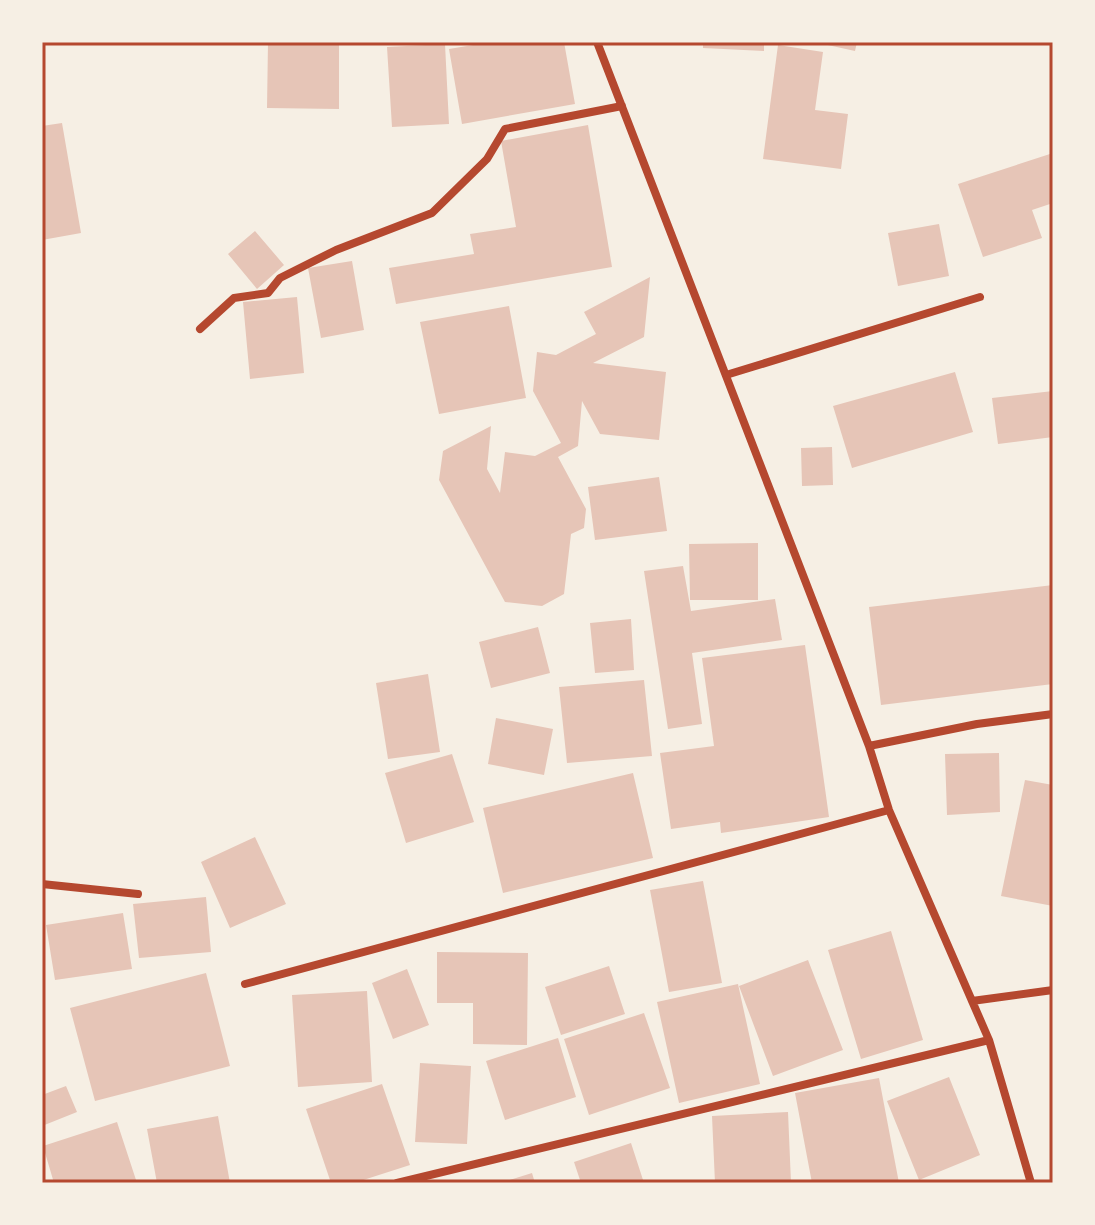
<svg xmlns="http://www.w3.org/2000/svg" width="1095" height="1225" viewBox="0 0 1095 1225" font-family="Signika,sans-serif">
  <rect width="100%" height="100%" fill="#f6efe4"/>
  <!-- building -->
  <path fill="#e6c5b7" d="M268,42H339V109L267,108Z
    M491,42H564L575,104L462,124L449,49Z
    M703,42H764V51L703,48Z
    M814,42H857L855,51Z
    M445,44L449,124L392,127L387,47Z
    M778,45L823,52L815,110L848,114L841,169L763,159Z
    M62,123L81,233L42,240V126Z
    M588,125L612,267L396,304L389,268L474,254L470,234L516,227L501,141Z
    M1053,153V203L1032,210L1042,238L983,257L958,184Z
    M939,224L949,276L898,286L888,233Z
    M255,231L284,265L257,289L228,254Z
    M352,261L364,330L321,338L308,268Z
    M650,277L644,337L593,363L666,372L659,440L600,434L582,401L578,446L558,457L586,509L584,528L571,534L564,594L542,606L505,602L439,480L443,451L491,426L487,469L500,493L505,452L535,456L561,443L533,391L537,352L556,355L596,334L584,312Z
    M297,297L304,373L250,379L243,302Z
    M509,306L526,398L439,414L420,322Z
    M955,372L973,432L852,468L833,406Z
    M1053,391V437L998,444L992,398Z
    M832,447L833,485L802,486L801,448Z
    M659,477L667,531L595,540L588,487Z
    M758,543V600H690L689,544Z
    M683,566L691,611L775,599L782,640L692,653L702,724L668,729L644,571Z
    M1053,585V684L881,705L869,607Z
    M631,619L634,670L595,673L590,623Z
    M538,627L550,673L491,688L479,642Z
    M805,645L829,817L721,833L720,822L671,829L660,753L714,746L702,658Z
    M428,674L440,752L388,759L376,683Z
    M644,680L652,756L567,763L559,687Z
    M496,718L553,729L544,775L488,764Z
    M999,753L1000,812L947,815L945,754Z
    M452,754L474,822L406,843L385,773Z
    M633,773L653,858L503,893L483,808Z
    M1025,780L1053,785V906L1001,896Z
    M255,837L286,904L230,928L201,862Z
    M703,881L722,983L669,992L650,890Z
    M206,897L211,952L139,958L133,904Z
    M123,913L132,969L55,980L46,925Z
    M891,931L923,1040L861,1059L828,950Z
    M437,952L528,953L527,1045L473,1044V1003H437Z
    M808,960L843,1050L773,1076L739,986Z
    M609,966L625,1014L561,1035L545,987Z
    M407,969L429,1025L393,1039L372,983Z
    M206,973L230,1066L95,1101L70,1008Z
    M738,984L760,1084L679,1103L657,1002Z
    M367,991L372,1082L298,1087L292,995Z
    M644,1013L670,1088L589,1115L564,1039Z
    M558,1038L576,1097L505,1120L486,1061Z
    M420,1063L471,1066L467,1144L415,1142Z
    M949,1077L980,1155L919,1180L887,1101Z
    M879,1078L899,1183H812L795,1093Z
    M382,1084L410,1165L354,1183H331L306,1109Z
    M66,1086L77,1112L42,1126V1095Z
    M788,1112L791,1183H715L712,1116Z
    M218,1116L230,1183H157L147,1129Z
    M117,1122L137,1183H54L43,1146Z
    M631,1143L644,1183H581L574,1162Z
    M532,1173L535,1183H504L503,1182Z"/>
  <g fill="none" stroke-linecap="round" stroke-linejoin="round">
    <!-- minor -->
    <path stroke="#b5482f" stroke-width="8" d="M597,42L869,746L889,810L989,1040L1031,1183
      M200,329L234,298L268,293L280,278L336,250L432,213L487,159L505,129L622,106
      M726,375L980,297
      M869,746L977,724L1053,714
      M42,884L138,894
      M245,984L889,810
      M972,1001L1053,990
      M397,1183L989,1040"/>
  </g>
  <!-- border -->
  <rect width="1095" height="1225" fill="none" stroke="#f6efe4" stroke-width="88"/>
  <rect x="44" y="44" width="1007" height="1137" fill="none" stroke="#b5482f" stroke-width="3"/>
</svg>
